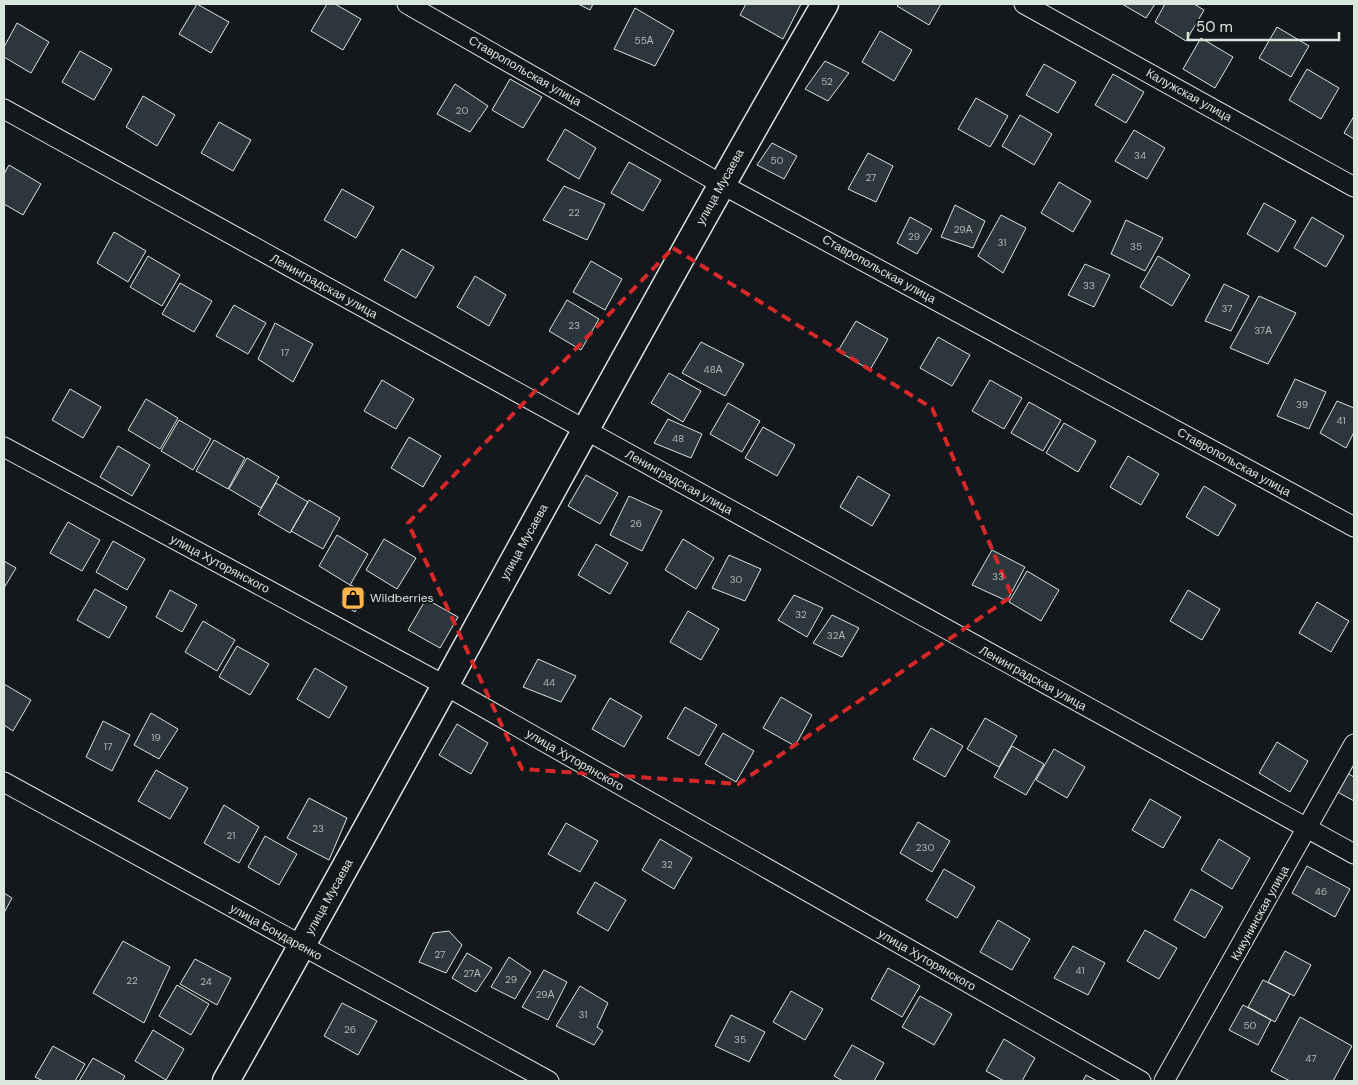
<svg xmlns="http://www.w3.org/2000/svg" width="1358" height="1085" viewBox="0 0 1358 1085" font-family="'DM Sans',sans-serif">
  <rect width="100%" height="100%" fill="#14181c"/>
  <!-- building -->
  <path fill="#2c363c" stroke="#d8e6dc" d="M197,4L229,22L211,53L179,34Z
    M327,4H335L361,19L343,50L311,31Z
    M578,4H593L590,10Z
    M746,4H801L783,39L740,15Z
    M899,4H941L929,25L897,6Z
    M1122,4H1155L1146,18Z
    M1165,4H1194L1204,10L1186,41L1155,22Z
    M635,8L674,31L655,66L614,49Z
    M17,23L49,42L31,73L4,57V47Z
    M1277,27L1309,46L1291,77L1259,58Z
    M880,31L912,50L894,81L862,62Z
    M1201,38L1233,57L1215,88L1183,69Z
    M80,51L112,69L94,100L62,82Z
    M825,61L849,73L828,101L805,89Z
    M1044,64L1076,82L1058,113L1026,95Z
    M1307,69L1339,88L1321,119L1289,100Z
    M1113,74L1144,92L1126,123L1095,105Z
    M510,79L542,97L523,128L492,110Z
    M455,84L488,106L470,132L437,114Z
    M143,96L175,115L157,146L126,127Z
    M976,98L1008,116L990,147L958,129Z
    M1020,115L1052,134L1034,165L1002,146Z
    M1354,116V139L1344,133Z
    M219,122L251,140L233,171L201,153Z
    M565,129L596,148L579,179L547,160Z
    M1134,130L1165,148L1147,179L1115,161Z
    M772,143L797,156L784,179L757,165Z
    M868,153L893,166L876,202L848,189Z
    M629,162L661,180L643,211L611,193Z
    M9,165L41,184L23,215L4,204V174Z
    M1059,182L1091,201L1073,232L1041,213Z
    M564,186L605,204L587,240L543,220Z
    M342,189L374,207L356,238L324,220Z
    M1264,203L1296,221L1278,252L1247,234Z
    M955,205L985,221L973,248L941,237Z
    M1001,215L1026,228L1003,273L978,256Z
    M910,217L932,229L917,254L897,243Z
    M1312,217L1344,236L1326,267L1294,248Z
    M1126,220L1163,238L1145,271L1111,254Z
    M114,232L146,251L128,282L97,263Z
    M402,249L434,267L416,298L384,280Z
    M148,256L180,275L162,306L130,287Z
    M1158,256L1190,275L1172,306L1140,287Z
    M591,261L622,279L605,310L573,292Z
    M1085,264L1110,275L1094,307L1068,295Z
    M475,276L506,295L489,326L457,307Z
    M180,283L212,301L194,332L162,314Z
    M1224,284L1249,296L1231,331L1205,321Z
    M1259,296L1296,313L1268,364L1230,348Z
    M567,300L599,319L581,350L549,331Z
    M234,305L266,323L248,354L216,336Z
    M856,321L888,339L870,370L838,351Z
    M275,323L313,344L293,382L258,359Z
    M938,337L970,355L952,386L920,368Z
    M701,342L744,364L725,396L682,373Z
    M669,373L701,391L683,422L651,403Z
    M1295,379L1326,392L1309,429L1277,416Z
    M382,380L414,399L396,429L364,411Z
    M990,380L1022,398L1004,429L972,411Z
    M70,389L101,407L83,438L52,420Z
    M146,399L178,418L160,449L128,430Z
    M1337,401L1354,408V432L1346,448L1320,433Z
    M1029,402L1061,420L1043,451L1011,433Z
    M728,403L760,421L742,452L710,434Z
    M668,419L702,434L691,458L654,443Z
    M179,420L211,439L193,470L161,451Z
    M1064,423L1096,441L1078,472L1046,453Z
    M763,427L795,445L777,476L745,458Z
    M409,437L441,456L423,487L391,468Z
    M214,440L245,458L228,489L196,471Z
    M118,446L150,465L132,496L100,477Z
    M1128,456L1159,474L1141,505L1110,487Z
    M247,458L279,477L261,508L229,489Z
    M586,475L618,493L600,524L568,506Z
    M858,476L890,495L872,526L840,507Z
    M276,483L308,502L290,533L258,514Z
    M1204,486L1236,505L1218,536L1186,517Z
    M629,496L662,511L642,551L610,535Z
    M309,500L340,518L323,549L291,531Z
    M68,522L100,540L82,571L50,553Z
    M337,535L368,554L350,585L319,566Z
    M384,539L416,558L397,589L366,570Z
    M683,539L714,558L696,589L665,570Z
    M113,541L145,559L127,590L96,572Z
    M596,544L628,563L610,594L578,575Z
    M992,550L1025,567L1007,601L972,585Z
    M729,555L761,569L745,601L712,588Z
    M4,561L16,568L4,588Z
    M1027,571L1059,590L1041,621L1009,602Z
    M351,585L365,593L355,612L341,603Z
    M95,589L127,607L109,638L77,620Z
    M170,590L197,605L182,632L156,617Z
    M1188,590L1220,609L1202,640L1170,621Z
    M794,595L823,608L807,637L778,620Z
    M426,599L458,617L440,648L408,630Z
    M1317,602L1349,621L1331,652L1299,633Z
    M688,611L719,629L701,660L670,642Z
    M832,615L859,628L842,657L813,643Z
    M203,621L235,640L217,671L185,652Z
    M237,646L269,664L250,695L219,677Z
    M538,659L576,676L561,702L523,687Z
    M315,668L347,687L329,718L297,699Z
    M4,684L31,700L13,731L4,725Z
    M781,697L812,715L795,746L763,728Z
    M610,698L642,716L624,747L592,729Z
    M685,707L717,725L699,756L667,738Z
    M151,713L178,729L159,759L134,745Z
    M985,718L1017,736L999,767L967,749Z
    M103,721L130,735L112,771L86,757Z
    M457,724L488,743L471,774L439,755Z
    M931,728L963,746L945,777L913,759Z
    M723,733L754,751L736,782L705,764Z
    M1277,742L1308,761L1290,792L1259,773Z
    M1012,746L1044,764L1026,795L994,777Z
    M1054,749L1085,767L1067,798L1036,780Z
    M156,770L188,788L170,819L138,801Z
    M1342,770L1354,777V801L1332,789Z
    M309,798L347,818L329,860L287,838Z
    M1150,799L1181,817L1163,848L1132,830Z
    M224,805L259,827L239,863L204,843Z
    M918,822L950,841L932,872L900,853Z
    M566,823L598,841L580,872L548,854Z
    M265,836L297,854L279,885L248,867Z
    M660,839L692,858L674,889L642,870Z
    M1219,839L1250,858L1232,889L1201,870Z
    M1307,866L1350,889L1335,917L1292,893Z
    M944,869L975,887L957,918L926,900Z
    M595,882L626,900L608,931L577,913Z
    M1191,889L1223,907L1205,938L1174,920Z
    M4,893L12,898L4,913Z
    M998,920L1030,939L1012,970L980,952Z
    M1145,930L1177,948L1159,979L1127,961Z
    M449,931L462,945L446,973L419,962L433,933Z
    M123,941L170,967L144,1023L93,993Z
    M1073,946L1105,963L1088,995L1054,978Z
    M1285,951L1311,965L1294,996L1268,982Z
    M467,953L492,968L476,992L452,978Z
    M509,957L531,972L515,999L491,987Z
    M195,959L231,978L217,1005L180,984Z
    M888,968L920,986L902,1017L871,999Z
    M544,970L567,982L548,1020L522,1007Z
    M1263,980L1290,994L1275,1022L1248,1007Z
    M177,985L209,1004L191,1035L159,1016Z
    M580,986L608,1003L597,1027L603,1031L594,1045L556,1026Z
    M791,991L823,1009L805,1040L773,1022Z
    M920,996L952,1014L934,1045L902,1027Z
    M342,1003L377,1021L358,1055L324,1036Z
    M1243,1005L1271,1020L1258,1045L1229,1030Z
    M731,1015L765,1032L749,1062L715,1046Z
    M1300,1017L1352,1046L1333,1081H1290L1271,1071Z
    M153,1030L184,1049L166,1080L135,1061Z
    M1004,1039L1035,1058L1022,1081H1004L986,1071Z
    M852,1045L884,1063L874,1081H843L834,1076Z
    M53,1046L85,1064L75,1081H43L35,1077Z
    M93,1058L125,1076L122,1081H79Z
    M1086,1075L1097,1081H1083Z"/>
  <g fill="none" stroke-linecap="round" stroke-linejoin="round">
    <!-- street casing -->
    <g stroke="#d8e6dc" stroke-width="21">
      <path id="street" d="M407,4L721,184L1354,527
        M1024,4L1354,187
        M4,109L1354,854
        M4,447L446,686L1141,1081
        M4,782L549,1081
        M1164,1081L1354,744"/>
    </g>
    <!-- secondary casing -->
    <g stroke="#d8e6dc" stroke-width="29">
      <path id="secondary" d="M226,1081C428,723 619,360 825,4"/>
    </g>
    <!-- street -->
    <use href="#street" stroke="#14181c" stroke-width="19"/>
    <!-- secondary -->
    <use href="#secondary" stroke="#14181c" stroke-width="26"/>
  </g>
  <!-- marked area -->
  <path fill="none" stroke="#d62828" stroke-width="4" stroke-dasharray="10 6" stroke-linejoin="round" d="M673,248L932,408L1012,596L738,784L522,769L408,523Z"/>
  <!-- icons -->
  <defs>
    <g id="shop-square" transform="scale(1.25)"><rect x="-9" y="-9" width="18" height="18" rx="4" fill="#ffb74d" stroke="#14181c"/><path d="M-5-2.5h2.3a2.7 3.5 0 0 1 5.4 0H5L5.5 6h-11ZM-1.5-2.5h3a1.5 2.3 0 0 0-3 0Z" fill="#111"/></g>
  </defs>
  <g fill-rule="evenodd">
    <use href="#shop-square" x="353" y="598"/>
  </g>
  <g text-anchor="middle" dominant-baseline="central" stroke-width="4" stroke-linejoin="round" paint-order="stroke">
    <!-- number labels -->
    <g font-size="10" fill="#adbab4">
      <text x="644" y="40">55А</text>
      <text x="827" y="81">52</text>
      <text x="462" y="110">20</text>
      <text x="1140" y="155">34</text>
      <text x="777" y="160">50</text>
      <text x="871" y="177">27</text>
      <text x="574" y="212">22</text>
      <text x="963" y="229">29А</text>
      <text x="914" y="236">29</text>
      <text x="1002" y="242">31</text>
      <text x="1136" y="246">35</text>
      <text x="1089" y="285">33</text>
      <text x="1227" y="308">37</text>
      <text x="574" y="325">23</text>
      <text x="1263" y="330">37А</text>
      <text x="285" y="352">17</text>
      <text x="713" y="369">48А</text>
      <text x="1302" y="404">39</text>
      <text x="1341" y="420">41</text>
      <text x="678" y="438">48</text>
      <text x="636" y="523">26</text>
      <text x="998" y="576">33</text>
      <text x="736" y="579">30</text>
      <text x="801" y="614">32</text>
      <text x="836" y="635">32А</text>
      <text x="549" y="682">44</text>
      <text x="156" y="737">19</text>
      <text x="108" y="746">17</text>
      <text x="318" y="828">23</text>
      <text x="231" y="835">21</text>
      <text x="925" y="847">230</text>
      <text x="667" y="864">32</text>
      <text x="1321" y="891">46</text>
      <text x="440" y="954">27</text>
      <text x="1080" y="970">41</text>
      <text x="472" y="973">27А</text>
      <text x="511" y="979">29</text>
      <text x="132" y="980">22</text>
      <text x="206" y="981">24</text>
      <text x="545" y="994">29А</text>
      <text x="583" y="1014">31</text>
      <text x="1250" y="1025">50</text>
      <text x="350" y="1029">26</text>
      <text x="740" y="1039">35</text>
      <text x="1311" y="1058">47</text>
    </g>
    <!-- street labels -->
    <g font-size="12" fill="#d8e6dc" stroke="#14181c">
      <text transform="translate(525 71) rotate(30)">Ставропольская улица</text>
      <text transform="translate(1189 95) rotate(29)">Калужская улица</text>
      <text transform="translate(720 187) rotate(-61)">улица Мусаева</text>
      <text transform="translate(879 269) rotate(29)">Ставропольская улица</text>
      <text transform="translate(324 286) rotate(29)">Ленинградская улица</text>
      <text transform="translate(1234 462) rotate(29)">Ставропольская улица</text>
      <text transform="translate(679 482) rotate(29)">Ленинградская улица</text>
      <text transform="translate(524 542) rotate(-61)">улица Мусаева</text>
      <text transform="translate(220 564) rotate(28)">улица Хуторянского</text>
      <text transform="translate(1033 678) rotate(29)">Ленинградская улица</text>
      <text transform="translate(575 760) rotate(30)">улица Хуторянского</text>
      <text transform="translate(329 897) rotate(-61)">улица Мусаева</text>
      <text transform="translate(1260 913) rotate(-61)">Кикунинская улица</text>
      <text transform="translate(276 932) rotate(29)">улица Бондаренко</text>
      <text transform="translate(927 960) rotate(30)">улица Хуторянского</text>
    </g>
    <!-- poi labels -->
    <g font-size="12" fill="#d8e6dc" stroke="#14181c" text-anchor="start">
      <text x="370" y="598">Wildberries</text>
    </g>
  </g>
  <!-- border -->
  <rect width="1358" height="1085" fill="none" stroke="#d8e6dc" stroke-width="10"/>
  <!-- scale -->
  <path d="M1188 32v8h151v-8" fill="none" stroke="#d8e6dc" stroke-width="2.5"/>
  <text x="1196" y="32" font-size="15" fill="#d8e6dc" stroke="#14181c" stroke-width="4" paint-order="stroke">50 m</text>
</svg>
